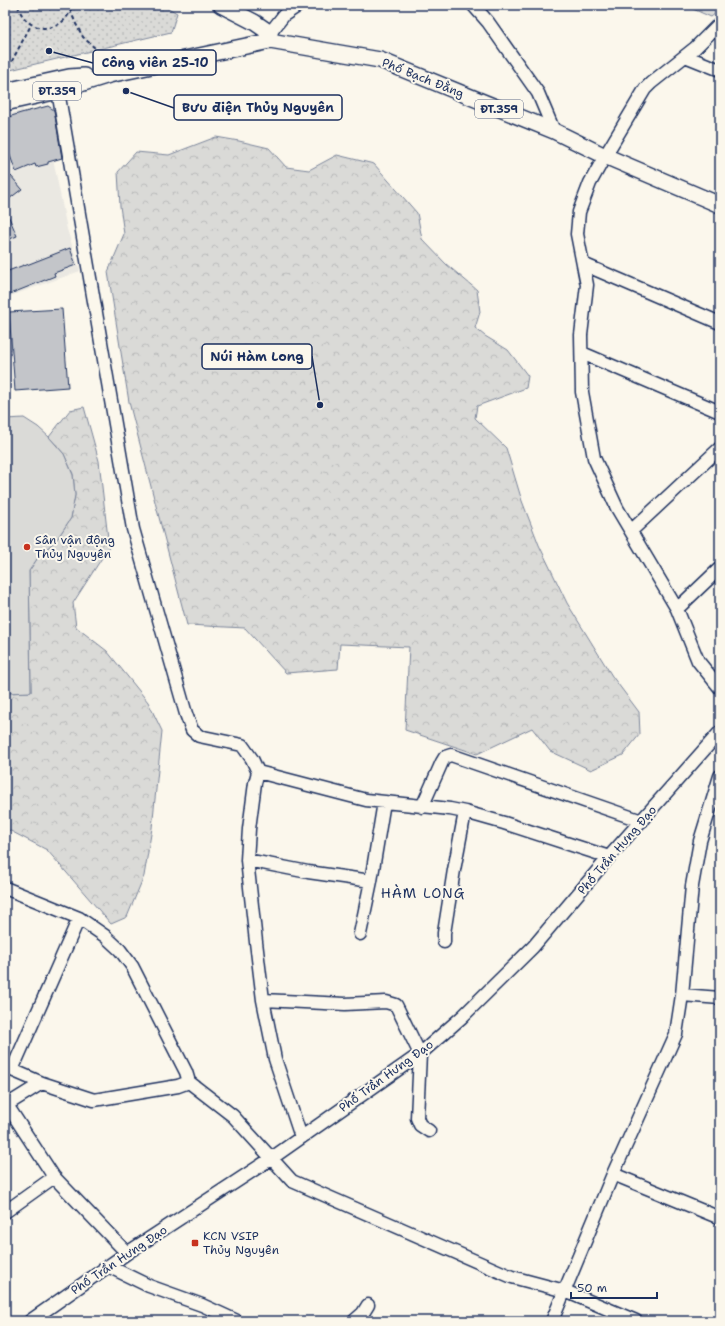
<svg xmlns="http://www.w3.org/2000/svg" width="725" height="1326" viewBox="0 0 725 1326" font-family="'Shantell Sans',sans-serif">
  <defs>
    <pattern id="grass-dots" width="8" height="8" patternUnits="userSpaceOnUse"><rect width="8" height="8" fill="#dadad7"/><path d="M2 2h.1M6 6h.1" fill="none" stroke="#babbbb" stroke-width="1.8" stroke-linecap="round"/></pattern>
    <pattern id="forest-crowns" width="20" height="18" patternUnits="userSpaceOnUse"><rect width="20" height="18" fill="#dadad7"/><path d="M2 6a3 3 0 1 1 6 0M12 15a3 3 0 1 1 6 0" fill="none" stroke="#babbbb"/></pattern>
    <pattern id="cemetery-stones" width="16" height="16" patternUnits="userSpaceOnUse"><rect width="16" height="16" fill="#dadad7"/><path d="M2 7V4a2 2 0 0 1 4 0v3zM10 15v-3a2 2 0 0 1 4 0v3z" fill="#babbbb"/></pattern>
  </defs>
  <rect width="100%" height="100%" fill="#fbf7ec"/>
  <filter id="ink" filterUnits="userSpaceOnUse"><feTurbulence type="fractalNoise" baseFrequency=".025" numOctaves="2"/><feDisplacementMap in="SourceGraphic" scale="8" xChannelSelector="R" yChannelSelector="G"/><feConvolveMatrix kernelMatrix="1 2 1 2 8 2 1 2 1" color-interpolation-filters="sRGB"/></filter>
  <g filter="url(#ink)">
    <!-- built -->
    <path fill="#eae8e2" d="M23,109L27,132L47,128L67,229L80,271L5,298V116Z"/>
    <!-- grass -->
    <path fill="url(#grass-dots)" stroke="#7a849a" d="M5,5H163L177,13L171,32L6,71Z"/>
    <!-- forest -->
    <path fill="url(#forest-crowns)" stroke="#7a849a" d="M216,137L239,141L269,148L286,167L309,170L337,155L374,164L417,213L422,239L446,264L477,290L480,312L475,328L485,336L508,350L528,376L526,388L477,406L475,418L506,448L522,501L539,545L567,603L612,676L639,712L640,734L623,755L591,770L550,751L532,728L477,754L405,730L409,647L340,644L338,669L286,673L245,628L187,625L129,402L108,272L124,234L120,206L118,172L136,152L169,155Z
      M84,407L99,461L109,547L73,603L76,627L107,651L148,702L162,731L152,828L144,876L127,917L111,924L47,850L5,828V693L31,692L29,571L39,556L57,539L71,518L75,495L73,474L64,454L49,437L70,410Z"/>
    <!-- cemetery -->
    <path fill="url(#cemetery-stones)" stroke="#7a849a" d="M692,5H720V10L711,17L693,9Z"/>
    <!-- garden -->
    <path fill="#dadad7" stroke="#7a849a" d="M24,418L38,427L49,437L64,454L73,475L75,495L71,518L57,539L39,556L29,571L31,692L5,693V419Z"/>
    <!-- building -->
    <path fill="#c3c5c9" stroke="#1b2f5e" d="M48,106L54,110L62,158L48,162V164L36,167L35,164L16,172L5,142V118L21,113Z
      M11,176L22,189L5,202V181Z
      M5,208L17,236L5,241Z
      M70,248L76,265L54,273L55,276L5,296V274L8,273V271L24,265V266Z
      M62,309L68,387L15,391L9,312Z"/>
    <g fill="none" stroke-linecap="round" stroke-linejoin="round">
      <!-- minor casing -->
      <g stroke="#1b2f5e" stroke-width="15">
        <path id="minor" d="M473,5L488,22L538,93L554,131
          M720,23L695,48L651,83L645,89L605,156L590,183L579,212L577,234L587,285L581,335L582,392L594,458L617,508L677,609L698,661L720,688
          M270,33L284,15L299,5
          M685,56L720,70
          M58,91L133,529L186,714L192,730L199,736L242,745L252,759L258,772L255,783L249,829L247,860L256,942L263,1000L275,1059L301,1137
          M583,264L720,323
          M582,353L720,412
          M631,531L720,448
          M677,609L720,568
          M258,772L366,800L450,809L465,812L504,823L609,857
          M422,807L442,762L445,757L451,755L642,821
          M247,860L308,872L371,881
          M5,888L79,918L105,936L120,950L132,966L186,1072L189,1082L233,1116L292,1181L512,1277L565,1291L636,1321
          M360,934L371,881L384,802
          M444,942V933L454,870L465,812
          M682,995L720,998
          M263,1000L345,1004L386,1002L396,1005L420,1054L417,1118L420,1125L429,1131
          M5,1067L42,1083L94,1100L178,1086L189,1082
          M12,1070L79,918
          M7,1105L54,1177L127,1253
          M5,1106L42,1083
          M613,1174L720,1218
          M5,1212L54,1177
          M108,1266L149,1286L202,1305L237,1321
          M30,1321L127,1253L272,1158L420,1054L462,1017L533,947L609,857L720,732
          M354,1321L363,1313L368,1305
          M552,1321L613,1174L676,1034L682,995L692,886L700,841L720,776"/>
      </g>
      <!-- major casing -->
      <g stroke="#1b2f5e" stroke-width="18">
        <path id="major" d="M221,5L254,22L270,33V41
          M5,91L69,77L84,76
          M5,103L58,91L109,75L270,41L380,60L554,131L605,156L720,205"/>
      </g>
      <!-- path -->
      <path stroke="#1b2f5e" stroke-width="2" stroke-dasharray="4 3" stroke-linecap="butt" d="M18,5C25,36 66,35 72,5
        M70,10L76,24L83,37L110,62
        M5,74L31,25"/>
      <!-- minor -->
      <use href="#minor" stroke="#fbf7ec" stroke-width="12"/>
      <!-- major -->
      <use href="#major" stroke="#fbf7ec" stroke-width="15"/>
    </g>
  </g>
  <!-- markers -->
  <g fill="#c8321e" stroke="#fbf7ec" stroke-width="1.5">
    <circle cx="27" cy="547" r="4"/>
    <rect x="191" y="1239" width="8" height="8" rx="2"/>
  </g>
  <g text-anchor="middle" dominant-baseline="central" stroke-width="4" stroke-linejoin="round" paint-order="stroke">
    <!-- shield labels -->
    <g fill="#fbf7ec" stroke="#5e6b89" stroke-width="1">
      <rect x="33" y="82" width="48" height="18" rx="3"/>
      <rect x="475" y="100" width="48" height="18" rx="3"/>
    </g>
    <g font-size="11" font-weight="bold" fill="#1b2f5e">
      <text x="57" y="91">ĐT.359</text>
      <text x="499" y="109">ĐT.359</text>
    </g>
    <!-- street labels -->
    <g font-size="12" fill="#1b2f5e" stroke="#fbf7ec">
      <text transform="translate(423 78) rotate(22)">Phố Bạch Đằng</text>
      <text transform="translate(617 850) rotate(-49)">Phố Trần Hưng Đạo</text>
      <text transform="translate(386 1076) rotate(-36)">Phố Trần Hưng Đạo</text>
      <text transform="translate(119 1260) rotate(-34)">Phố Trần Hưng Đạo</text>
    </g>
    <!-- poi labels -->
    <g font-size="12" fill="#1b2f5e" stroke="#fbf7ec" text-anchor="start">
      <text x="35" y="540">Sân vận động<tspan x="35" dy="14">Thủy Nguyên</tspan></text>
      <text x="203" y="1236">KCN VSIP<tspan x="203" dy="14">Thủy Nguyên</tspan></text>
    </g>
    <!-- quarter labels -->
    <g font-size="14" letter-spacing="1" fill="#1b2f5e" stroke="#fbf7ec">
      <text x="423" y="893">HÀM LONG</text>
    </g>
  </g>
  <!-- callouts -->
  <path fill="none" stroke="#1b2f5e" stroke-width="1.5" d="M49 51L93 63M126 91L174 108M320 405L312 356"/>
  <g fill="#1b2f5e" stroke="#fbf7ec" stroke-width="1.5">
    <circle cx="49" cy="51" r="4"/>
    <circle cx="126" cy="91" r="4"/>
    <circle cx="320" cy="405" r="4"/>
  </g>
  <g fill="#fbf7ec" stroke="#1b2f5e" stroke-width="1.5">
    <rect x="93" y="50" width="123" height="25" rx="4"/>
    <rect x="174" y="95" width="168" height="25" rx="4"/>
    <rect x="202" y="344" width="110" height="25" rx="4"/>
  </g>
  <g font-size="13" text-anchor="middle" font-weight="bold" fill="#1b2f5e">
    <text x="155" y="67">Công viên 25-10</text>
    <text x="258" y="112">Bưu điện Thủy Nguyên</text>
    <text x="257" y="361">Núi Hàm Long</text>
  </g>
  <!-- margin -->
  <rect width="725" height="1326" fill="none" stroke="#fbf7ec" stroke-width="20"/>
  <rect x="10" y="10" width="705" height="1306" fill="none" stroke="#1b2f5e" stroke-width="1.5" filter="url(#ink)"/>
  <!-- scale -->
  <path d="M571 1292v6h86v-6" fill="none" stroke="#1b2f5e" stroke-width="2"/>
  <text x="577" y="1292" font-size="12" fill="#1b2f5e" stroke="#fbf7ec" stroke-width="3" paint-order="stroke">50 m</text>
</svg>
